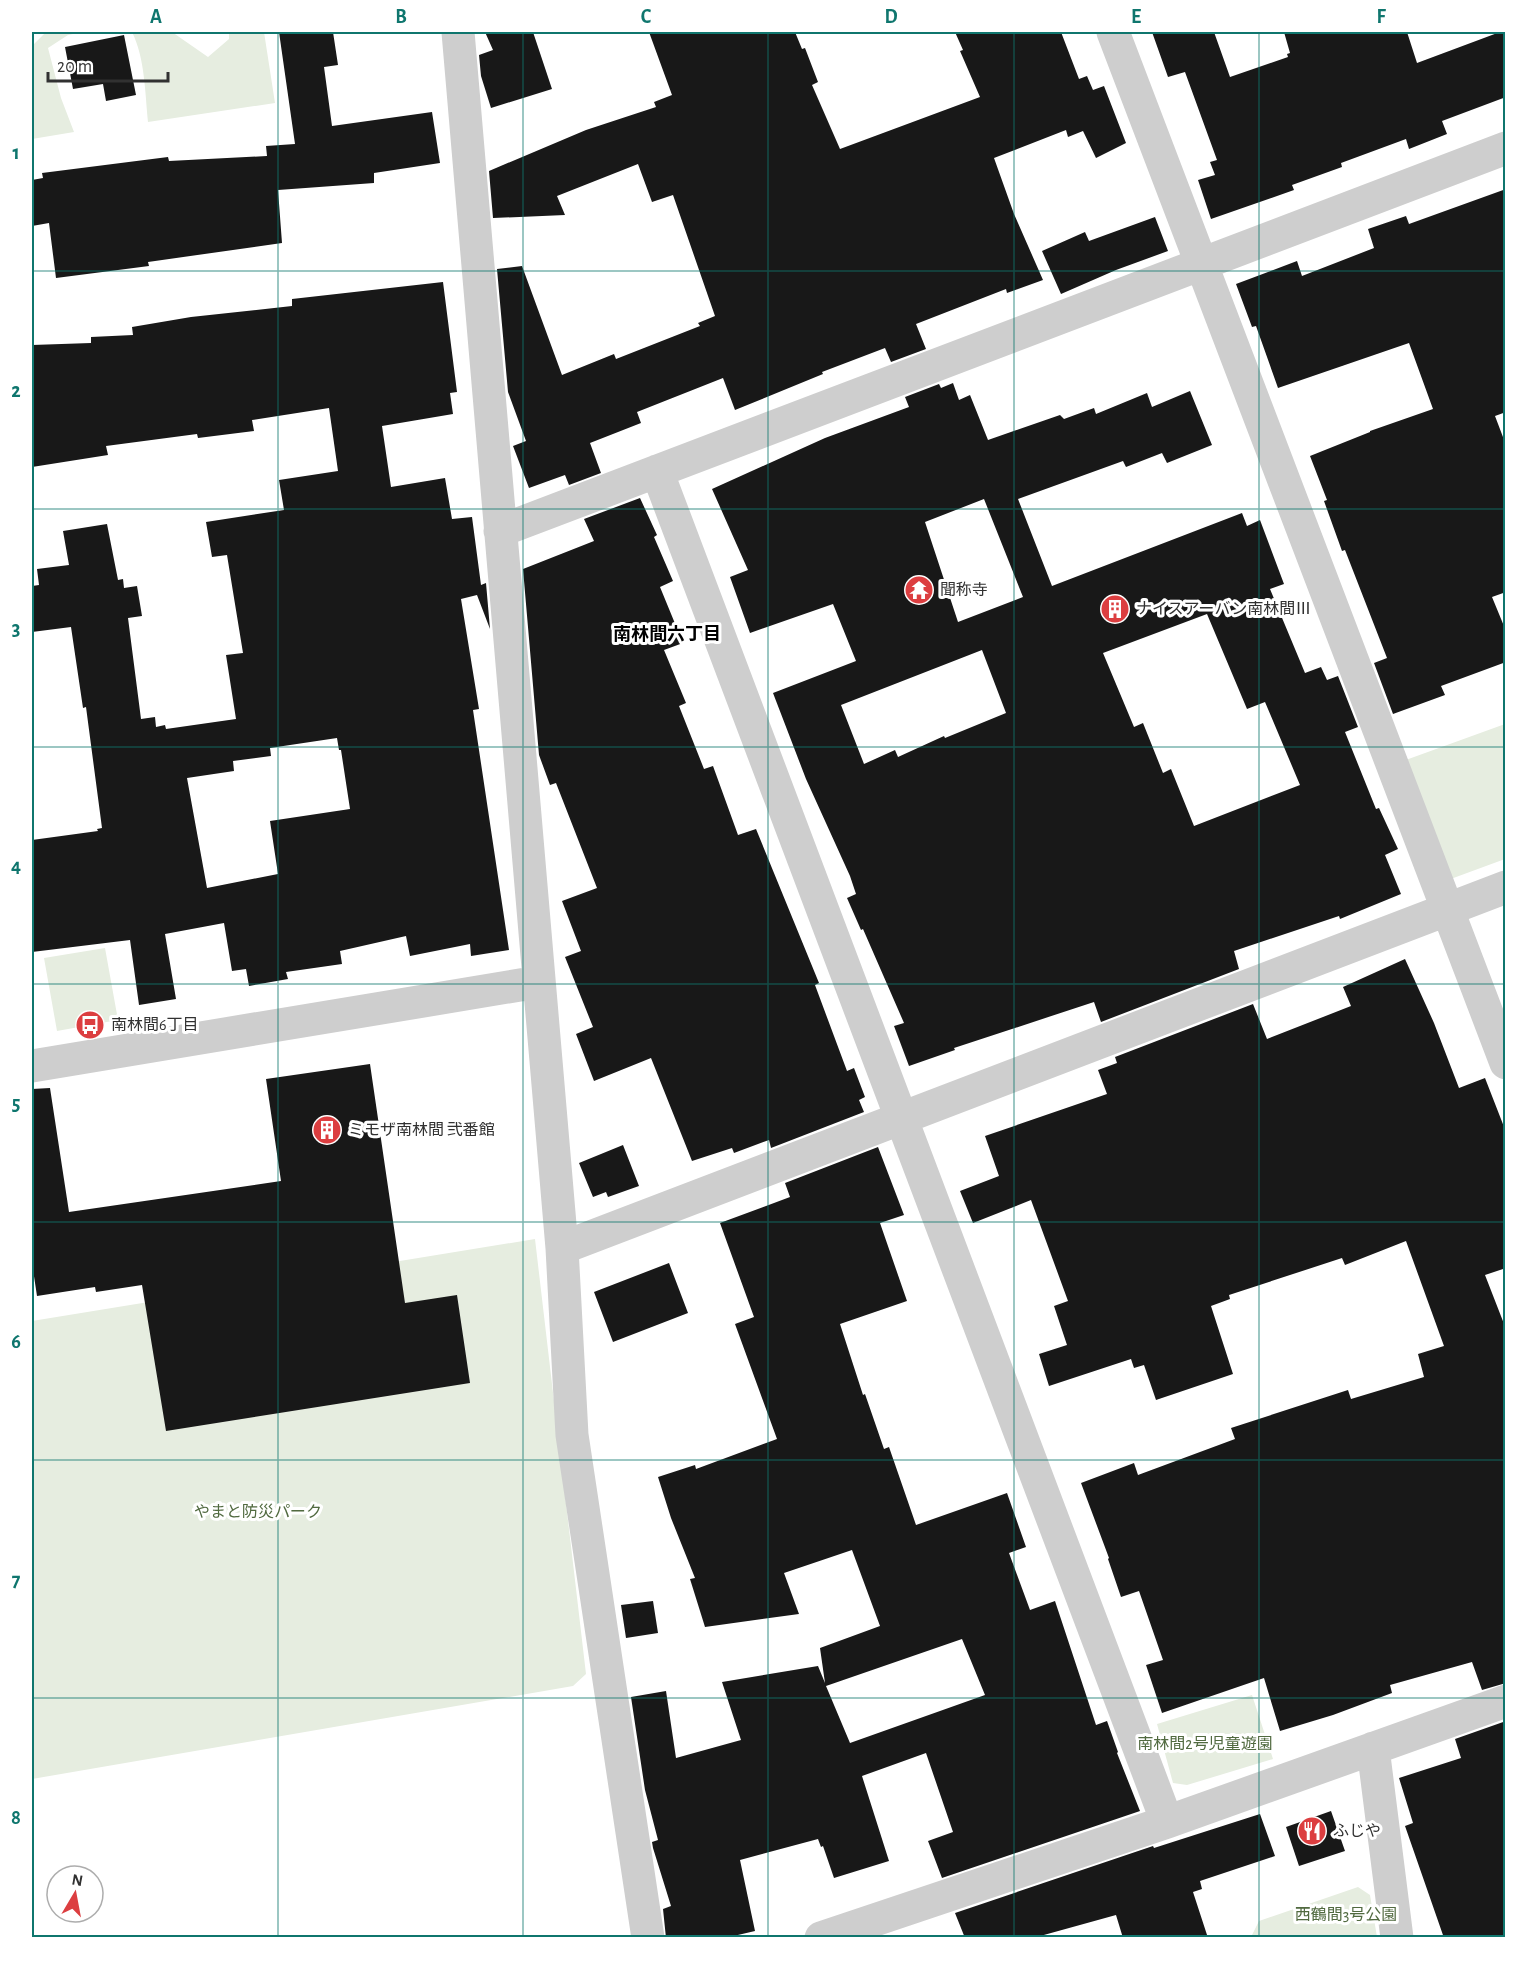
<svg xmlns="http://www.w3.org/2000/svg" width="1537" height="1969" viewBox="0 0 1537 1969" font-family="'Alegreya Sans','Noto Sans JP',sans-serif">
  <rect width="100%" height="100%" fill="#fff"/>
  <!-- green -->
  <path fill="#e6ede0" d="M46,32H83L68,35L48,48L61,98L74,132L32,139V46Z
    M132,32H172L208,57L229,39V32H264L275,103L148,122C145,93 145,58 132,32Z
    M1505,724V859L1448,880L1403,761Z
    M105,948L118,1020L57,1031L44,958Z
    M535,1239L586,1674L573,1686L32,1779V1321Z
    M1252,1695L1273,1759L1187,1785L1173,1783L1157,1724Z
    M1358,1887L1370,1895L1377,1937H1253L1252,1935L1259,1921Z"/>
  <!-- building -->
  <path fill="#181818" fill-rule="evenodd" d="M279,32H333L338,65L324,67L332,126L432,112L440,163L374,173V183L278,190L282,243L148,262L149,266L56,278L49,223L32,226V180L43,178L42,173L168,157L169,161L267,156L266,146L295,144Z
    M485,32H533L552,89L491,108L481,76L479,55L493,50Z
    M649,32H795L802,49L805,48L818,82L812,85L840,149L980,97L960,51L963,50L955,32H1061L1079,79L1087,76L1093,90L1104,86L1126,143L1096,158L1083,131L1068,137L1066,130L994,158L1014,214L1043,280L1007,293L1006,289L916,324L926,349L891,362L885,348L822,372L823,374L735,410L723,378L637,412L641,423L590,443L601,473L569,485L565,475L529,488L513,446L526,441L508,392L497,269L522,266L562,375L614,354L616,359L700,326L698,323L715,316L673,195L652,202L638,164L557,196L565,215L493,218L489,171L586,130L656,107L654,102L672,95Z
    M1152,32H1214L1230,77L1288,57L1287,54L1290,53L1284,32H1407L1417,63L1500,32H1506V97L1442,121L1447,134L1409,149L1406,139L1341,163L1342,167L1292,185L1294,190L1211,219L1198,180L1215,175L1210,162L1217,160L1185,72L1168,77Z
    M124,35L136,95L106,101L103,84L73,89L65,47Z
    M1506,189V412L1495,416L1506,445V592L1492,597L1506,631V662L1441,686L1445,695L1393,714L1374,663L1387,658L1345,550L1342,551L1324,501L1327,500L1310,456L1370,432V431L1433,409L1409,343L1278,388L1256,326L1252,327L1236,284L1297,261L1302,276L1374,248L1368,229L1406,216L1409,224Z
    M1155,217L1168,251L1116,270L1061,294L1042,251L1085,232L1089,241Z
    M443,282L457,392L450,393L453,414L382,426L391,487L445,478L452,519L472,517L481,585L486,583L490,629L477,595L461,599L479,709L473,710L509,950L471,956L470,944L410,956L406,936L340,951L342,964L286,972L288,979L249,986L246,969L232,971L224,923L165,934L176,999L139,1005L130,940L32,952V840L98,831L97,829L102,828L86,707L83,708L71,627L32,632V586L39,585L37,569L69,565L63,531L107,524L118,580L123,579L124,588L137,586L142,616L128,618L141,719L155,717L156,727L165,725L166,729L236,719L226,655L243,653L227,555L212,557L206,522L284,510L279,480L338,471L329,408L252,420L254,431L198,438L197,434L106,446L108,455L32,467V345L91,343V337L133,335L132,327L191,317L292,306V299ZM337,738L339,750H341L350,809L270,821L278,874L207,888L187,778L234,771L233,761L271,756L270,748Z
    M953,383L959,400L970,395L988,440L1060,415L1064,419L1094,408L1096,414L1147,393L1152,407L1190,391L1212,445L1167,463L1162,453L1126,467L1123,461L1018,499L1052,586L1242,513L1247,526L1260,520L1284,584L1270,589L1305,673L1321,667L1327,680L1338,676L1358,727L1345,732L1376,809L1379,808L1398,849L1385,855L1401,894L1340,919L1339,916L1234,951L1239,969L1101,1022L1094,1002L954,1048L955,1050L909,1066L894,1026L904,1023L863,929L861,930L847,898L856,894L850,876L806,779L773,693L856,661L833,604L750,633L730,577L748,570L712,489L825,438L909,407L905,397L939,384L941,388ZM984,499L1023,597L958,622L925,522ZM1207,614L1247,709L1265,702L1300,785L1194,826L1171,769L1163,773L1143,723L1134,727L1103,653ZM982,650L1006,713L945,738L944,736L898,757L895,750L864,764L841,705Z
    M640,498L657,535L654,537L673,581L660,587L683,643L664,650L686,703L679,706L704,769L713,766L738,835L756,829L819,983L815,985L847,1071L854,1068L865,1097L859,1100L864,1112L771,1148L769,1140L734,1153L732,1148L692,1161L651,1058L594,1081L576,1034L593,1027L565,957L581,951L562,901L597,888L556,783L550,785L539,755L523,569L594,541L584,519Z
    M1405,959L1434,1023L1459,1088L1485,1078L1506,1132V1268L1485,1275L1506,1329V1683L1482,1690L1472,1662L1390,1685L1392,1693L1333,1715L1280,1731L1264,1678L1162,1713L1146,1665L1163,1660L1139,1591L1121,1597L1108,1559L1109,1558L1081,1483L1134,1463L1138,1475L1235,1439L1231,1428L1348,1390L1351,1399L1424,1377L1418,1354L1444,1346L1406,1241L1345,1265L1342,1258L1229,1295L1230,1299L1211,1306L1233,1374L1156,1400L1144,1365L1134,1368L1131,1359L1049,1386L1039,1354L1067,1345L1054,1306L1068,1301L1031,1200L973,1223L960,1191L999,1176L985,1136L1107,1094L1098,1070L1117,1063L1115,1057L1253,1004L1267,1039L1351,1006L1343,987Z
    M370,1064L405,1303L457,1295L470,1383L166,1431L142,1285L96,1292L95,1287L37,1296L32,1263V1089L50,1088L69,1212L281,1181L266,1079Z
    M623,1145L639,1186L608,1197L606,1192L593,1197L579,1163Z
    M878,1147L904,1215L880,1223L907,1301L840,1324L863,1395L865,1394L884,1449L889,1447L916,1525L1007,1493L1026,1547L1009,1553L1030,1610L1055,1601L1096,1725L1107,1721L1118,1752L1117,1753L1140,1811L942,1878L928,1841L953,1832L926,1753L862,1776L889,1861L834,1878L823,1846L821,1847L818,1839L740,1860L755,1931L725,1938H666L663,1909L671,1906L653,1848L652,1842L658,1840L645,1790L631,1697L666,1691L676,1758L741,1740L722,1682L818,1666L825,1683L820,1648L880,1626L852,1550L784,1573L799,1614L705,1627L690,1579L695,1578L671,1518L658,1477L695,1465L696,1469L777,1439L735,1324L754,1317L720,1223L790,1197L785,1183ZM962,1639L985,1695L850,1743L826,1686Z
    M669,1263L688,1313L613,1342L594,1292Z
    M653,1601L658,1633L626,1638L621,1605Z
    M1506,1721V1938H1444L1405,1826L1413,1823L1399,1778L1461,1758L1455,1739Z
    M1331,1811L1345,1851L1299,1866L1286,1827Z
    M1260,1814L1275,1856L1200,1881L1202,1889L1193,1892L1208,1938H1123L1116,1915L1033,1938H965L955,1913L1153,1846L1154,1848Z"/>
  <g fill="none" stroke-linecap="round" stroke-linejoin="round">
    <!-- minor -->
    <path stroke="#cecece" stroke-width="33" d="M458,32L562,1248L572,1435L648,1938
      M1113,32L1506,1063
      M657,471L1167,1822
      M500,531L1506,148
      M32,1066L538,982
      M562,1248L1506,887
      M1373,1748L1397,1938
      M821,1938L1167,1822L1506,1701"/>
  </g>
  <!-- grid -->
  <path fill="none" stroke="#0f766e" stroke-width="1.5" stroke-opacity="0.55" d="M278,32V1938M523,32V1938M768,32V1938M1014,32V1938M1259,32V1938M32,271H1506M32,509H1506M32,747H1506M32,984H1506M32,1222H1506M32,1460H1506M32,1698H1506"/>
  <!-- icons -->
  <defs>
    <g id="temple-disc" transform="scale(1.5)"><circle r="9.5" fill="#dc3e40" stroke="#fff"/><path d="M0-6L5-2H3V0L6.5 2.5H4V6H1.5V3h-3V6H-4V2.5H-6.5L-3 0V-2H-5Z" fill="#fff"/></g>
    <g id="building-disc" transform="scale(1.5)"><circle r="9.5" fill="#dc3e40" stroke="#fff"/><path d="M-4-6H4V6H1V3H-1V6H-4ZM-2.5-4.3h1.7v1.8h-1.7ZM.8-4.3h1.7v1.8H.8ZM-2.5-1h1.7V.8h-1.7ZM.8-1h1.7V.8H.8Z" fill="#fff"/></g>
    <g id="bus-disc" transform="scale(1.5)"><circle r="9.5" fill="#dc3e40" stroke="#fff"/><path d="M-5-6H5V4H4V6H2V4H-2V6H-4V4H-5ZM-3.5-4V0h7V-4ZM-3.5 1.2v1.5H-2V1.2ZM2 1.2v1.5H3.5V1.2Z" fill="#fff"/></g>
    <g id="restaurant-disc" transform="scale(1.5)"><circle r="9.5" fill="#dc3e40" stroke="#fff"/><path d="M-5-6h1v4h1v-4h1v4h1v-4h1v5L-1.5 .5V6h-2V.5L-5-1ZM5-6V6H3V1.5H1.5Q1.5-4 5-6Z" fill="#fff"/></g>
  </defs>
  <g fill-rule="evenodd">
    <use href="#temple-disc" x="919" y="590"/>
    <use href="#building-disc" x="1115" y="609"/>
    <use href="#bus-disc" x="90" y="1025"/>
    <use href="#building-disc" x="327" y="1130"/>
    <use href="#restaurant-disc" x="1312" y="1831"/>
  </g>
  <g text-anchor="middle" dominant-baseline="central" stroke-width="6" stroke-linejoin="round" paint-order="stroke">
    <!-- poi labels -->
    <g font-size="16" fill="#313131" stroke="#fff" text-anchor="start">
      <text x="940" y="590">聞称寺</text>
      <text x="1136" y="609">ナイスアーバン南林間Ⅲ</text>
      <text x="111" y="1025">南林間6丁目</text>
      <text x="348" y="1130">ミモザ南林間 弐番館</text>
      <text x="1333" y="1831">ふじや</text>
    </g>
    <!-- park labels -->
    <g font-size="16" fill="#516a40" stroke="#fff">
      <text x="258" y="1512">やまと防災パーク</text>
      <text x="1205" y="1744">南林間2号児童遊園</text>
      <text x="1346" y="1915">西鶴間3号公園</text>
    </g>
    <!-- neighbourhood labels -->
    <g font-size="18" font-weight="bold" fill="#000" stroke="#fff">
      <text x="667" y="635">南林間六丁目</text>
    </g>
  </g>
  <!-- border -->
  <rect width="1537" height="1969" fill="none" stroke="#ffffff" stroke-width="66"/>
  <!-- north arrow -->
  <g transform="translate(75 1894) rotate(10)"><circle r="28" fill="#ffffff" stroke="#adadad" stroke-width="1.5"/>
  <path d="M0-4.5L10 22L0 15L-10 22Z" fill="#dc3e40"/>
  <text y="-9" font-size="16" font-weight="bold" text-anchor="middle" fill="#313131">N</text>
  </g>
  <!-- scale -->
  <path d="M48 72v9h120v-9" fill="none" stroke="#313131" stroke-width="3"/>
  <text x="57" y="72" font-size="18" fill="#313131" stroke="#ffffff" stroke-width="4.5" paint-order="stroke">20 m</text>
  <rect x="33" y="33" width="1471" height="1903" fill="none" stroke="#0f766e" stroke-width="2"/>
  <g font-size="20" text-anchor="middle" font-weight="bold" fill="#0f766e">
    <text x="156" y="23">A</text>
    <text x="401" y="23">B</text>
    <text x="646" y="23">C</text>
    <text x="891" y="23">D</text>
    <text x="1136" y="23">E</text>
    <text x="1381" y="23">F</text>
    <text x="16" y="159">1</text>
    <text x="16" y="397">2</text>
    <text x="16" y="635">3</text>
    <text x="16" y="872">4</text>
    <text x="16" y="1110">5</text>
    <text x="16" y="1348">6</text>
    <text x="16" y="1586">7</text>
    <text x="16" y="1824">8</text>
  </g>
</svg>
